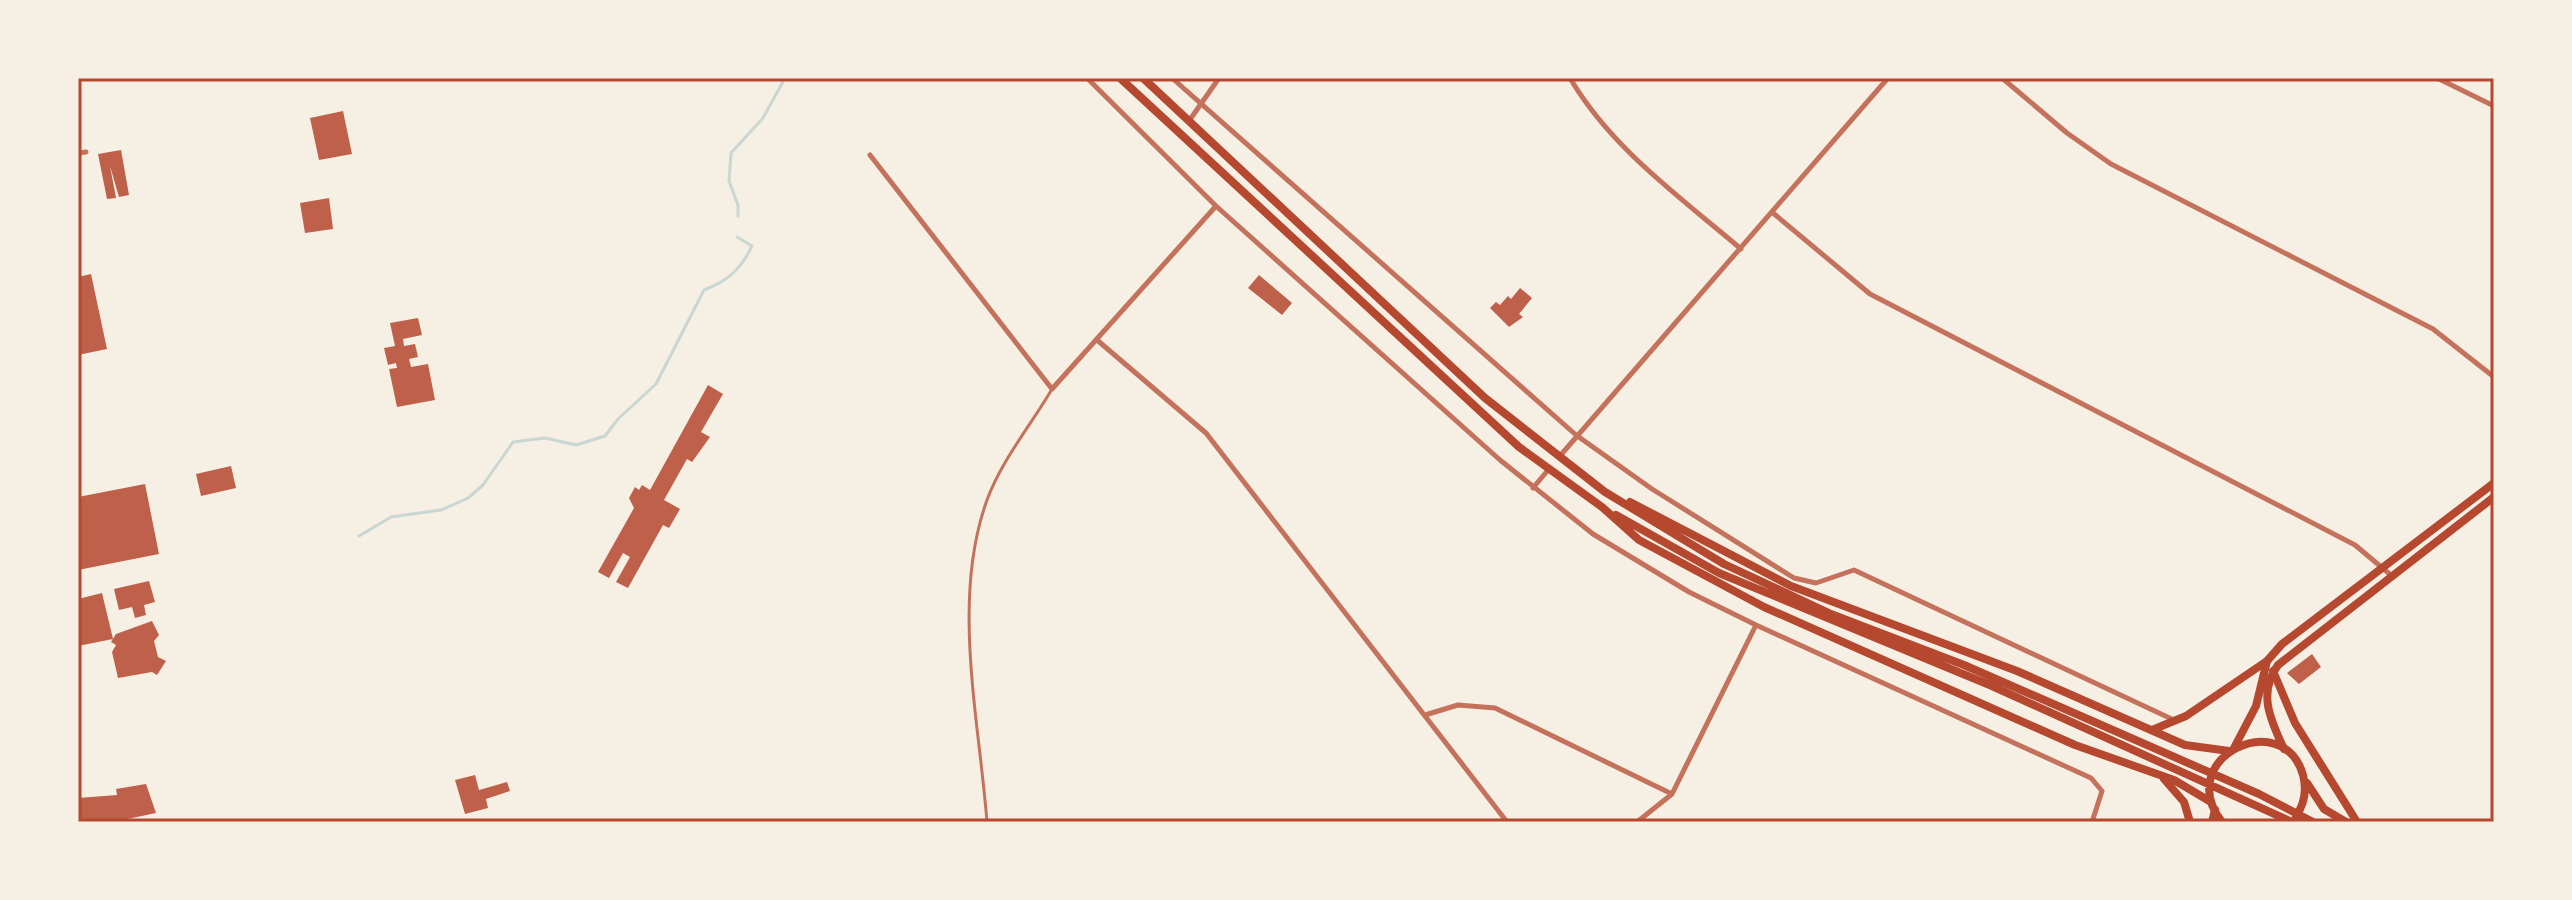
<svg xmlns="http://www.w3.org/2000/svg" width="2572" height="900" viewBox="0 0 2572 900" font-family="Overpass,sans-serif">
  <rect width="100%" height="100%" fill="#f6efe4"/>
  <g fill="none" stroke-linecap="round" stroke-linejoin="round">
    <!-- stream -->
    <path stroke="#c9d6d2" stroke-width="3" d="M738,216V205L729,181L731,153L763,118L785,78
      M359,536L391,517L441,510L468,498L483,485L513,442L545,438L576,445L605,436L618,419L656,384L704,290C728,281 741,269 752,246L737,237"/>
  </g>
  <!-- building -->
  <path fill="#bf614a" d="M343,111L352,154L319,160L310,118Z
    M121,150L129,195L119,197L110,166L116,198L107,199L98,154Z
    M329,198L333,229L305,233L300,203Z
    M91,274L107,349L78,355V277Z
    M1259,275L1292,303L1282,315L1248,288Z
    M1520,288L1532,298L1519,314L1523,317L1509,327L1490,308L1496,302L1500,305L1508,296L1511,299Z
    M418,318L422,335L403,339L404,346L415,344L418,357L409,359L411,367L428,364L435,400L397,407L389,369L397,368L396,363L388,365L384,348L395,346L390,323Z
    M708,385L723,394L701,432L710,437L692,462L687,459L664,500L680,509L669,528L663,525L628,588L616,582L630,557L623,553L609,578L598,572L634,508L629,498L635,487L639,490L642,485L650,490Z
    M231,466L236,488L201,496L196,474Z
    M145,484L159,554L78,570V497Z
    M149,581L155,602L144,605L146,615L135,618L132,607L119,610L114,589Z
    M102,593L113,639L78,646V599Z
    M152,621L159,635L154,641L158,657L166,661L157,675L152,672L118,678L112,652L116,645L111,642L116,634Z
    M2312,654L2321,667L2299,684L2287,673Z
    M475,775L479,790L507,782L510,791L486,799L488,808L465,814L455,780Z
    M146,784L156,813L113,822H78V798L117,795L116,789Z"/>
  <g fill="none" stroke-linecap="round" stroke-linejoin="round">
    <!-- service -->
    <path stroke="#c5725c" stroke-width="3" d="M987,822C979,719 951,599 987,500C1001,461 1031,425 1052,389"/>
    <!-- minor -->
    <path stroke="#c5725c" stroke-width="5" d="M1087,78L1216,206L1500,460L1593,534L1689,592L1756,625L2091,778L2102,791L2092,822
      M1172,78L1576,435L1652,489L1794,578L1816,583L1854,570L2176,721
      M1570,78C1611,148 1680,197 1741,249
      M2002,78L2067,133L2111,164L2433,329L2494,377
      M2437,78L2494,106
      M1189,121L1219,78
      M78,153L86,152
      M870,155L1052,389L1216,206
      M1773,213L1870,294L2355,545L2392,576
      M1097,340L1206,433L1507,822
      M1559,457L1888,78
      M1533,488L1548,470
      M1425,715L1458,705L1495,708L1672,794
      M1637,822L1672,794L1756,625"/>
    <!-- secondary -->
    <path stroke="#b5482f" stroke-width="8" d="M2234,748L2256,706L2267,661L2282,644L2494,483
      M2284,749C2271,721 2257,693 2278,665L2494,497
      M2212,822L2215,810"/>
    <!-- primary -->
    <path stroke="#b5482f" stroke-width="8" d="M1120,78L1519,447L1602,507L1639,540L1764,607L2075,745L2174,780L2211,802
      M1143,78L1485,398L1605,492L1724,564L1831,614L1964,665L2259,794L2313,822
      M1630,502L1791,586L2017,671L2185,745L2229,751
      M1616,515L1719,573L1992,686L2292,822
      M2273,671L2295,723L2357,822
      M2152,730L2186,716L2267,661
      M2164,779L2184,802L2190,822
      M2307,783L2324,809L2346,822
      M2222,822C2172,758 2283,705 2303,775C2307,790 2305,803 2296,816"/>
  </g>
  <!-- border -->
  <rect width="2572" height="900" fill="none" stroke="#f6efe4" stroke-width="160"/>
  <rect x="80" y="80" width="2412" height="740" fill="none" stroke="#b5482f" stroke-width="3"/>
</svg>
